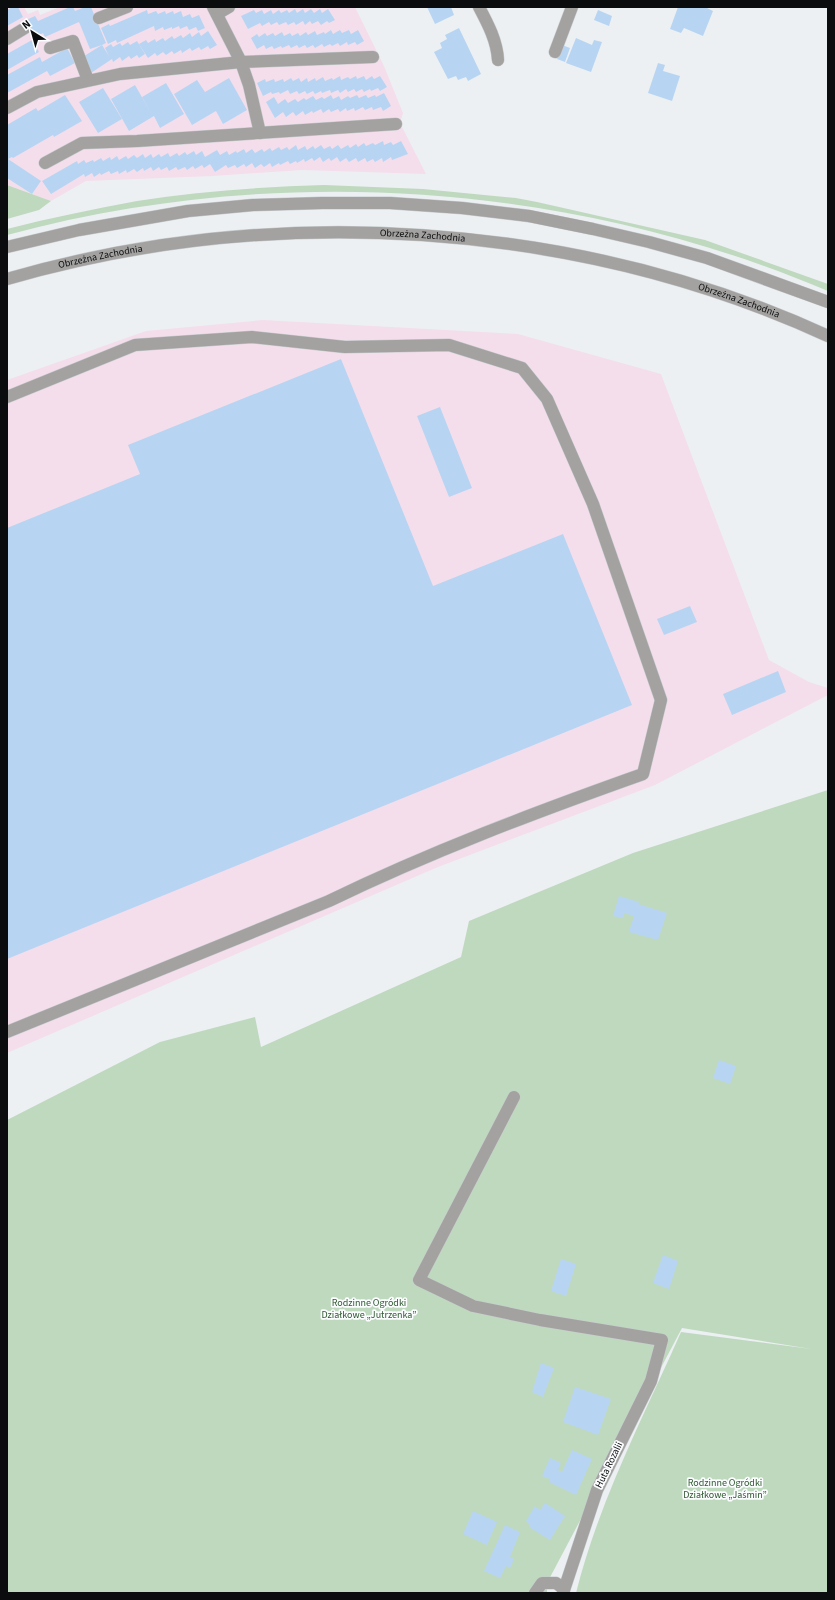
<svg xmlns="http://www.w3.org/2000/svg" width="835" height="1600" viewBox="0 0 835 1600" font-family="'Source Sans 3',sans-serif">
  <rect width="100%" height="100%" fill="#ecf0f3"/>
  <!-- industrial -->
  <path fill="#f4deec" d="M7,7H24L28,14L38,10L40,15L60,7H355L384,66L403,113L400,123L426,174L302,170L213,176L86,181L51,201L7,185Z
    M263,320L518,334L661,374L769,660L809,682L828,688V695L655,785L438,867L7,1053V380L146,331Z"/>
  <!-- green -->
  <path fill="#bfd9bf" d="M7,185L51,201L39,210L7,219Z
    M324,185L423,189L516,198L537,202L705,240L828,284V291C571,182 277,162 7,235V229C50,218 93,209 137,201C199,191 262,187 324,185Z
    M828,790V1593H576C599,1501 643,1418 681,1332L811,1349L682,1328L547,1583V1593H7V1120L160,1042L255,1017L261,1047L461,957L469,921L633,853Z"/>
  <!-- building -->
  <path fill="#b7d5f2" d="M12,7H18L23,17L7,26V10Z
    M70,7H73L75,11L85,7H91L106,43L102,45L109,56L105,48L111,44L113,47L120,43L122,46L128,42L130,45L137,41L145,54L139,58L137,55L131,59L129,56L122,61L120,57L113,62L112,59L91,73L81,58L102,45L90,49L79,22L45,37L43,33L33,38L26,20L35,16L38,21Z
    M427,7H451L454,15L435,24Z
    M678,7H705L713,11L703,36L684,28L681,33L670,29Z
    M295,9L297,13L303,9L305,13L311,9L314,13L320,9L322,13L328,9L335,20L329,23L327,21L321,25L318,21L312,24L310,21L305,25L303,21L296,25L294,22L288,25L286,22L279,25L277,22L271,25L269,22L262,26L260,23L248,29L241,16L254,10L256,13L262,10L264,14L271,10L273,14L279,10L281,13L287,10L289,13Z
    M147,10L148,14L156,11L158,14L165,11L166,14L173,11L174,14L181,11L183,17L190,14L192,18L199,15L205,28L198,31L196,27L189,30L187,26L180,29L179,26L172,29V27L164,30L163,27L155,31L154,26L117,43L116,40L108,44L101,28L109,24L110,26Z
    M598,10L612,16L609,26L594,20Z
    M459,28L481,74L468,81L466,77L458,80L456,76L448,79L434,52L442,48L440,43L447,39L445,35Z
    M331,30L333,34L340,30L342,33L349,30L351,34L358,30L364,41L357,45L355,42L348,45L347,42L340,46L338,43L332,46L330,44L324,47L322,44L315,48L313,45L307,48L305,45L299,48L297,45L291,48L289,45L282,48L281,46L274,49L272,46L266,49L264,45L257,49L251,38L257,34L259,37L265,33L267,36L273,33L275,36L282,32L284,36L290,33L292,36L298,33L300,36L306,32L308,35L315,31L317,35L324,32L325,34Z
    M208,31L217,45L210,49L208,46L201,50L199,47L192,51L190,48L182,53L181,50L174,54L172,51L166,55L163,52L157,56L155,53L148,58L139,44L146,40L148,43L155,39L156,42L163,38L165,41L172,36L174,39L181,35L183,38L190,33L192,37L199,32L201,36Z
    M576,38L592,45L594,40L602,42L591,72L566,63Z
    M32,40L39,52L7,70V54Z
    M562,45L570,48L565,62L557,59Z
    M67,48L75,63L50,76L47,71L7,93V75L40,57L42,62Z
    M658,63L665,65L663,71L680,76L672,101L648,93Z
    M340,76L341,80L348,77L350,79L356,76L357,79L364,76L366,80L372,76L374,79L380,76L387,87L380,91L378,88L371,91L370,89L364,92L362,89L356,92L354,89L348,92L346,89L340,93L338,90L331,93L330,90L322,93L321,91L315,94L313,91L307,94L305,91L299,94L297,91L290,94L288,90L280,94L279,92L272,94L271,92L263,96L257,83L265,79L266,82L274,79L275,82L283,79L284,82L291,78L293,81L299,78L301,82L307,78L308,82L315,78L316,81L323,77L325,81L332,78L333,80Z
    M229,78L247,110L223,124L216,111L192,125L174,94L197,80L205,92Z
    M166,83L184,114L160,128L154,116L129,131L111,99L135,85L152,115L142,97Z
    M103,88L122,119L98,133L79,102Z
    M384,93L391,106L383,111L381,107L373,110L372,107L365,110L363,107L355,111L354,108L347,111L346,108L340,112L338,109L331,112L329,109L323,113L321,109L313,113L312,111L305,115L303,111L296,116L293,112L286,117L283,112L275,118L266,102L274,97L278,104L285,99L288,103L295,99L298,102L304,98L306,100L313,96L316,100L322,97L324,99L331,95L333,99L339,96L341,100L348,96L350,98L357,95L359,98L366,95L368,98L375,95L376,97Z
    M65,95L82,121L54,137L53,135L13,158L12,157L8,159L41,181L32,194L7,178V125L36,108L38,111Z
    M383,141L384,145L391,142L393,145L401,141L408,154L392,160L391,157L383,162L382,158L375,162L373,159L367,162L365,158L358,162L356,158L349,162L346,158L340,162L337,157L331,161L329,158L323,162L320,157L314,161L312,158L305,162L304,159L297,163L296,161L290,164L288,161L280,165L279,163L272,167L270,163L264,167L261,164L255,168L252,163L246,167L244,164L237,168L235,165L228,168L226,165L215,172L210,164L204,168L202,165L195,169L193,166L187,170L185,167L178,170L176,167L169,171L167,167L161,170L159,167L153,171L151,167L144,171L143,168L137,172L134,169L127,173L126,170L119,174L118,171L111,174L109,171L101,175L100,173L94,177L92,173L85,177L84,174L51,194L42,181L77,161L78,164L84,160L86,163L93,160L94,162L101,158L103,161L110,157L111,160L117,156L119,160L126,156L128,159L134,155L137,158L143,154L145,158L151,154L153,158L159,154L161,157L168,153L170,157L177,153L179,156L185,152L187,155L194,151L196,155L202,151L205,157L217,150L220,155L227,151L229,155L236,151L237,153L244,149L246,153L252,149L255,153L262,149L264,152L270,148L272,151L279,147L281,150L287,147L289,150L296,145L298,150L305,146L307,150L313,146L315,149L321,145L324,149L330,146L332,149L338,145L341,149L348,145L350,148L356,144L358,147L364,143L366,146L373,143L375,145Z
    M341,359L433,586L563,534L632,705L7,959V528L140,474L128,445Z
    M440,407L472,488L449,497L417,416Z
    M690,606L697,622L664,635L657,619Z
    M778,671L786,692L732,715L723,694Z
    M619,896L639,902L638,904L667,913L658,940L629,932L634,916L624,913L623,918L613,916Z
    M719,1060L736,1066L730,1084L713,1078Z
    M663,1255L678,1261L669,1289L653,1283Z
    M561,1259L576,1264L566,1296L551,1291Z
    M541,1363L554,1368L543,1397L532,1392Z
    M575,1387L611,1399L598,1435L563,1422Z
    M572,1450L592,1459L576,1495L549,1482L550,1479L542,1476L550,1458L561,1463L558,1470L562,1472Z
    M545,1503L565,1516L550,1540L529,1527L530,1525L526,1521L535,1506L540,1510Z
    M473,1511L497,1522L487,1545L463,1534Z
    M505,1525L520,1532L510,1557L514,1559L510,1568L506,1566L500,1578L484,1571Z"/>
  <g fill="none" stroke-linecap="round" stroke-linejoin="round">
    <!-- minor casing -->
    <g stroke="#c8ccce" stroke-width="13">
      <g id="minor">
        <path d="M213,7L241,62L249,85L260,133"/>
        <path d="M479,7C488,24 497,41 498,60"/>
        <path d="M217,14L229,7"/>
        <path d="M99,18L127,7"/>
        <path d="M7,39L25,28"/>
        <path d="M50,48L73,41L88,80"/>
        <path d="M555,52L572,7"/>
        <path d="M7,108L37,92L120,74L241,62L373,57"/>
        <path d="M45,163L82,143L137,141L396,124"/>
        <path d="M7,247L79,230L188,211L253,205L322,203H390L462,208L529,216L593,229L649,242L707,258L828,302"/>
        <path id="s1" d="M7,279C273,202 575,220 828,336"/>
        <path d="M7,397L135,345L252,337L345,347L449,345L522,368L547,399L593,504L661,700L643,774C536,812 430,852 329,901L7,1032"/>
        <path d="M514,1097L419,1280L473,1306L540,1320L662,1340L651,1381L597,1490L563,1593"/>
        <path d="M535,1593L542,1583H556L564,1589"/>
      </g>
    </g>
    <!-- minor -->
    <use href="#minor" stroke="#a3a2a1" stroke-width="12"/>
  </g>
  <g text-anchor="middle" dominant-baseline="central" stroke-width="3.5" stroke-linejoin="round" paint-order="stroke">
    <!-- street labels -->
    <g font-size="10" fill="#0b0c0d" stroke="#fbfdff">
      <text stroke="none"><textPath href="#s1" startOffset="420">Obrzeżna Zachodnia</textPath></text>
      <text stroke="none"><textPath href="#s1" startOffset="96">Obrzeżna Zachodnia</textPath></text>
      <text stroke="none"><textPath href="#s1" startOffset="744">Obrzeżna Zachodnia</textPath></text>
      <text transform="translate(609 1465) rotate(-64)">Huta Rozalii</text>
    </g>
    <!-- park labels -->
    <g font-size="10" fill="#2d572e" stroke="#fbfdff">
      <text x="369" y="1303">Rodzinne Ogródki<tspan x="369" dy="12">Działkowe „Jutrzenka”</tspan></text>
      <text x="725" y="1483">Rodzinne Ogródki<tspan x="725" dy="12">Działkowe „Jaśmin”</tspan></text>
    </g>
  </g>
  <!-- border -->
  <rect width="835" height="1600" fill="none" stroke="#0b0c0d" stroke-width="16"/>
  <!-- north arrow -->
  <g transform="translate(32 32) rotate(323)" stroke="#fbfdff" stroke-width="3" paint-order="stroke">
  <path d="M0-3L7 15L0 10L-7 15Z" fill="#0b0c0d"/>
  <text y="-6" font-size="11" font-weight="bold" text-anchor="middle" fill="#0b0c0d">N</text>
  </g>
</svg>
